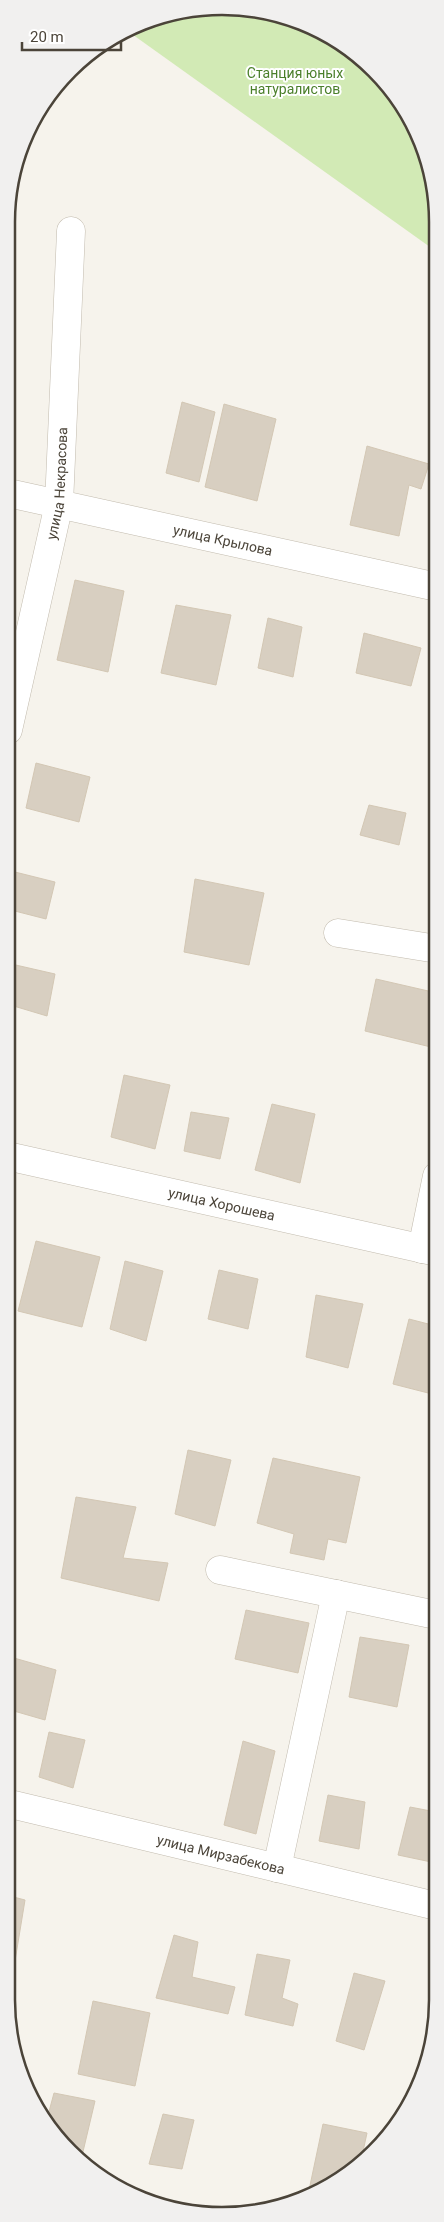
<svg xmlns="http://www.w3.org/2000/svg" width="444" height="2222" viewBox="0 0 444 2222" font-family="Roboto,sans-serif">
  <rect width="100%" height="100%" fill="#f6f3ec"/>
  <!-- green -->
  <path fill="#d2eab5" d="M250,8L317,28L375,70L416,127L437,208V252L129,32L166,14Z"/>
  <!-- building -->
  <path fill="#d8cfc1" stroke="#d3c7b4" d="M182,402L215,412L199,482L166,473Z
    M224,404L276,419L257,501L205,487Z
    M367,446L429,464L421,489L409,485L399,536L350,525Z
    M75,580L124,591L108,672L57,660Z
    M176,605L231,615L216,685L161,673Z
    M268,618L302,627L293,677L258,668Z
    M364,633L421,648L411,686L356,673Z
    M36,763L90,777L79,822L26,808Z
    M369,805L406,813L399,845L360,835Z
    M15,872L55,882L46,919L7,909V900Z
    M195,879L264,893L249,965L184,952Z
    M7,963L55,974L47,1016L7,1004Z
    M376,979L437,993L435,1048L365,1031Z
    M124,1075L170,1085L155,1149L111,1137Z
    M272,1104L315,1114L300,1183L255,1170Z
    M191,1112L229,1118L220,1159L184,1151Z
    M36,1241L100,1257L82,1327L18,1311Z
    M125,1261L163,1271L146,1341L110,1329Z
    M219,1270L258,1279L248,1329L208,1319Z
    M316,1295L363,1304L348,1368L306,1357Z
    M409,1319L436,1326V1395L393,1384Z
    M188,1450L231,1460L215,1526L175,1514Z
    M273,1458L360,1477L346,1543L328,1539L324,1560L290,1553L294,1534L257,1523Z
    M76,1497L136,1507L123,1558L168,1563L159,1601L61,1578Z
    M246,1610L309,1623L298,1673L235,1659Z
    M360,1637L409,1645L397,1707L349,1697Z
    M7,1656L56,1670L45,1720L7,1709Z
    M49,1732L85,1740L73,1788L39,1777Z
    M243,1741L275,1751L256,1834L224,1825Z
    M328,1795L365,1802L359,1849L319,1841Z
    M410,1807L436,1812V1863L398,1855Z
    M6,1895L25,1900L13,1973L6,1972Z
    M174,1935L198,1942L192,1977L235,1987L228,2014L156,1998Z
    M257,1954L290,1960L282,1998L298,2004L293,2026L245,2015Z
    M354,1973L385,1981L364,2050L336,2041Z
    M93,2001L150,2013L135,2086L78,2074Z
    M54,2093L95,2101L81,2160L69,2152L47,2119Z
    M163,2114L194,2120L182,2169L149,2164Z
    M323,2124L367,2133L360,2165L308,2195Z"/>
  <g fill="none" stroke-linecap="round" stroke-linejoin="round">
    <!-- minor casing -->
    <g stroke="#c2bbae" stroke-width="29">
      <g id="minor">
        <path id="s1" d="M8,493L437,587"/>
        <path id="s2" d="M8,730L59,504L71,231"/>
        <path d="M338,933L437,949"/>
        <path id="s3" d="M7,1156L437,1252"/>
        <path d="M422,1249L437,1176"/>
        <path d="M220,1570L436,1615"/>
        <path id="s4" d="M6,1803L436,1906"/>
        <path d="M277,1868L336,1594"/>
      </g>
    </g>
    <!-- minor -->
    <use href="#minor" stroke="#fff" stroke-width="28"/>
  </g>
  <g text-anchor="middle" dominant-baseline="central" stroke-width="4" stroke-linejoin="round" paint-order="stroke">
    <!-- park labels -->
    <g font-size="14" fill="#4a7f2a" stroke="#fff">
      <text x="295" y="73">Станция юных<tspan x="295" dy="16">натуралистов</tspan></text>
    </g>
    <!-- street labels -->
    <g font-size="14" fill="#4b4439" stroke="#fff">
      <text stroke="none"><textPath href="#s2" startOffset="252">улица Некрасова</textPath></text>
      <text stroke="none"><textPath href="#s1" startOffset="220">улица Крылова</textPath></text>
      <text stroke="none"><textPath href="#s3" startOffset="220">улица Хорошева</textPath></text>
      <text stroke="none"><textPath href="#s4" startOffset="221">улица Мирзабекова</textPath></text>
    </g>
  </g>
  <!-- crop -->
  <path d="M0 0H444V2222H0ZM222 15H222A207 207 0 0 1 429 222V2000A207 207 0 0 1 222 2207H222A207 207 0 0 1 15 2000V222A207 207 0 0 1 222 15Z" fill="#f1f0ef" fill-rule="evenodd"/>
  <path fill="none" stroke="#4b4439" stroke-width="2.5" d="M222 15H222A207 207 0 0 1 429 222V2000A207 207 0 0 1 222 2207H222A207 207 0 0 1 15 2000V222A207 207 0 0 1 222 15Z"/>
  <!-- scale -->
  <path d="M22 42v8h99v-8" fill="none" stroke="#4b4439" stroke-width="2.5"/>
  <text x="30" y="42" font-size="15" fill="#4b4439" stroke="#ffffff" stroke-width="4" paint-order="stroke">20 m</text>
</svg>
